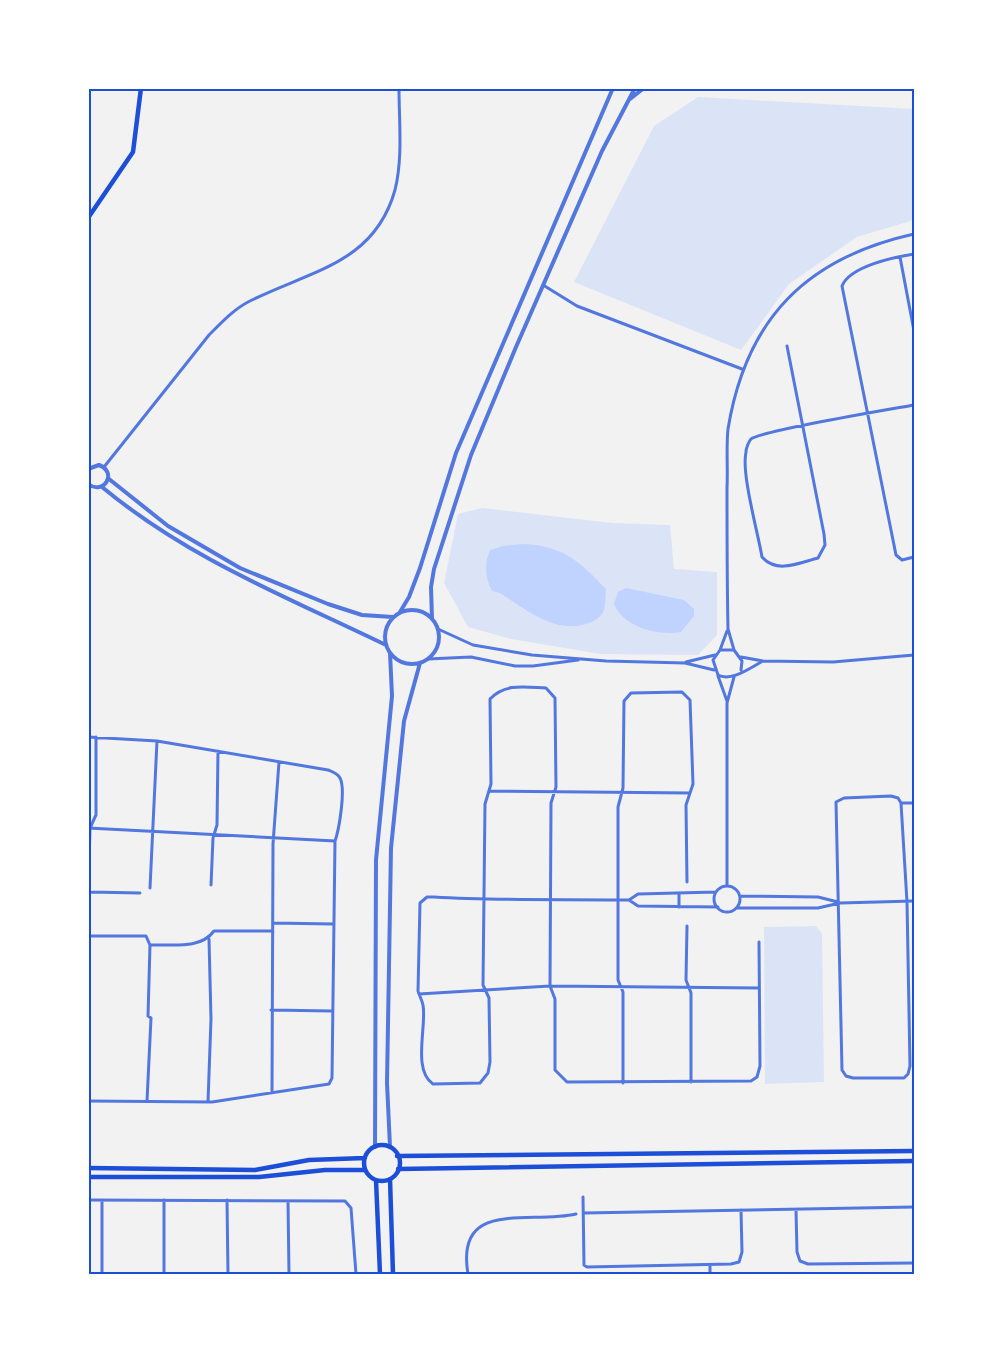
<svg xmlns="http://www.w3.org/2000/svg" width="1003" height="1363" viewBox="0 0 1003 1363" font-family="'Sofia Sans Condensed',sans-serif">
  <rect width="100%" height="100%" fill="#f2f2f2"/>
  <!-- green -->
  <path fill="#dbe4f7" d="M698,97L914,109V220L857,237L789,284L741,350L574,282L654,126Z
    M482,508L612,523L670,525L674,569L717,572V635L698,655L600,654L511,639L468,627L444,583L458,514Z
    M816,926L822,934L824,1082L765,1084L764,927Z"/>
  <!-- water -->
  <path fill="#bfd3fe" d="M523,544C564,546 579,561 606,589C605,596 606,606 603,612C600,618 594,621 589,623C555,635 527,610 500,593L492,591C485,578 484,564 490,550L503,546Z
    M626,588L684,600L694,609V616L681,632C658,636 623,627 614,604L618,592Z"/>
  <g fill="none" stroke-linecap="round" stroke-linejoin="round">
    <!-- minor -->
    <path stroke="#5277de" stroke-width="3" d="M876,88L914,89
      M914,254C895,257 850,266 842,286L896,555L902,560L914,557
      M900,257L914,331
      M543,285L577,306L742,369
      M787,346L824,534L825,545L818,558C799,563 777,574 762,557C758,533 741,473 746,452C746,448 749,441 751,439C760,431 892,409 914,405
      M104,467L209,335C221,323 233,310 248,302C308,271 374,265 395,190C403,158 399,121 399,88
      M438,629L473,645L532,655L606,661L685,663L714,670
      M727,631L720,650L713,660L718,675C731,682 750,668 763,661
      M720,650H734
      M741,657L763,661L833,662L914,655
      M428,659L471,657L515,666H533L578,660
      M686,662L715,655
      M741,670L742,661L734,650L728,629C727,582 727,535 727,488C728,469 726,448 728,429C746,319 806,258 914,234
      M718,676L727,701
      M88,737L157,741L328,770C333,772 337,773 340,778C346,789 339,830 335,841L332,1078L329,1084L212,1102L88,1101
      M489,791L690,793
      M891,796L898,798L901,803L907,902L910,1066L908,1074L904,1078H853L846,1076L842,1070L836,802L844,798Z
      M901,803H914
      M88,828L335,841
      M211,885L213,838L217,825L218,751
      M727,886V703L734,677
      M714 899a13 13 0 1 1 26 0a13 13 0 1 1-26 0Z
      M150,888L157,741
      M89,892L140,893
      M716,892L638,894L629,900C564,899 500,901 434,897H427L420,903L418,991C419,995 422,1000 423,1005C427,1026 412,1070 433,1084L480,1083L488,1073L490,1062L489,998L483,985L485,804L491,784L490,699C505,683 525,687 546,688L555,698L556,787L551,803L550,986L555,999V1070L567,1082L751,1081L757,1077L760,1066L759,942
      M679,894V907
      M740,896L818,897L838,902
      M629,900L638,906L718,907
      M88,901L90,828L96,815V737
      M736,908H818L840,903L914,901
      M273,923L333,924
      M687,926L686,980L691,993V1082
      M88,936H146L150,945C172,944 200,950 214,931H273
      M419,994L550,986L759,988
      M271,1010L331,1011
      M88,1022V1087
      M623,1083V992L618,980V807L623,788L624,701L631,693L682,692L690,700L693,784L686,805L687,882
      M272,1093L273,844L279,762
      M147,1101L151,1018L148,1016L150,945
      M208,1102L211,1019L209,939
      M583,1197L584,1265L587,1267L731,1264L739,1262L742,1252L741,1210
      M88,1200L345,1201L351,1208L356,1274
      M102,1200V1274
      M164,1200V1274
      M227,1200L228,1274
      M288,1201L289,1274
      M796,1210L797,1252L800,1261L808,1264L914,1263
      M584,1213L914,1207
      M710,1265V1274
      M468,1274C455,1198 529,1225 576,1214"/>
    <!-- tertiary -->
    <path stroke="#5277de" stroke-width="4" d="M630,99L644,88
      M88,469L99,465C118,472 104,496 88,484
      M109,479L168,526L240,568L328,604L362,615L393,617
      M102,487C189,559 285,596 386,645
      M385 637a27 27 0 1 1 54 0a27 27 0 1 1-54 0Z
      M400,612L409,597L420,568L456,453L613,88
      M432,619L431,587L434,569L471,455L516,347L602,151L635,88
      M375,1147L376,860L392,696L390,653
      M390,1147L387,1083L391,848L404,721L420,663"/>
    <!-- secondary -->
    <path stroke="#1d4ed8" stroke-width="4.5" d="M88,218L133,152L141,88
      M364 1163a18 18 0 1 1 36 0a18 18 0 1 1-36 0Z
      M397,1156L914,1151
      M88,1168L255,1170L309,1160L365,1158
      M398,1169L914,1161
      M88,1177H259L325,1170H365
      M390,1179L393,1274
      M376,1180L380,1274"/>
  </g>
  <!-- border -->
  <rect width="1003" height="1363" fill="none" stroke="#ffffff" stroke-width="180"/>
  <rect x="90" y="90" width="823" height="1183" fill="none" stroke="#1d4ed8" stroke-width="2"/>
</svg>
